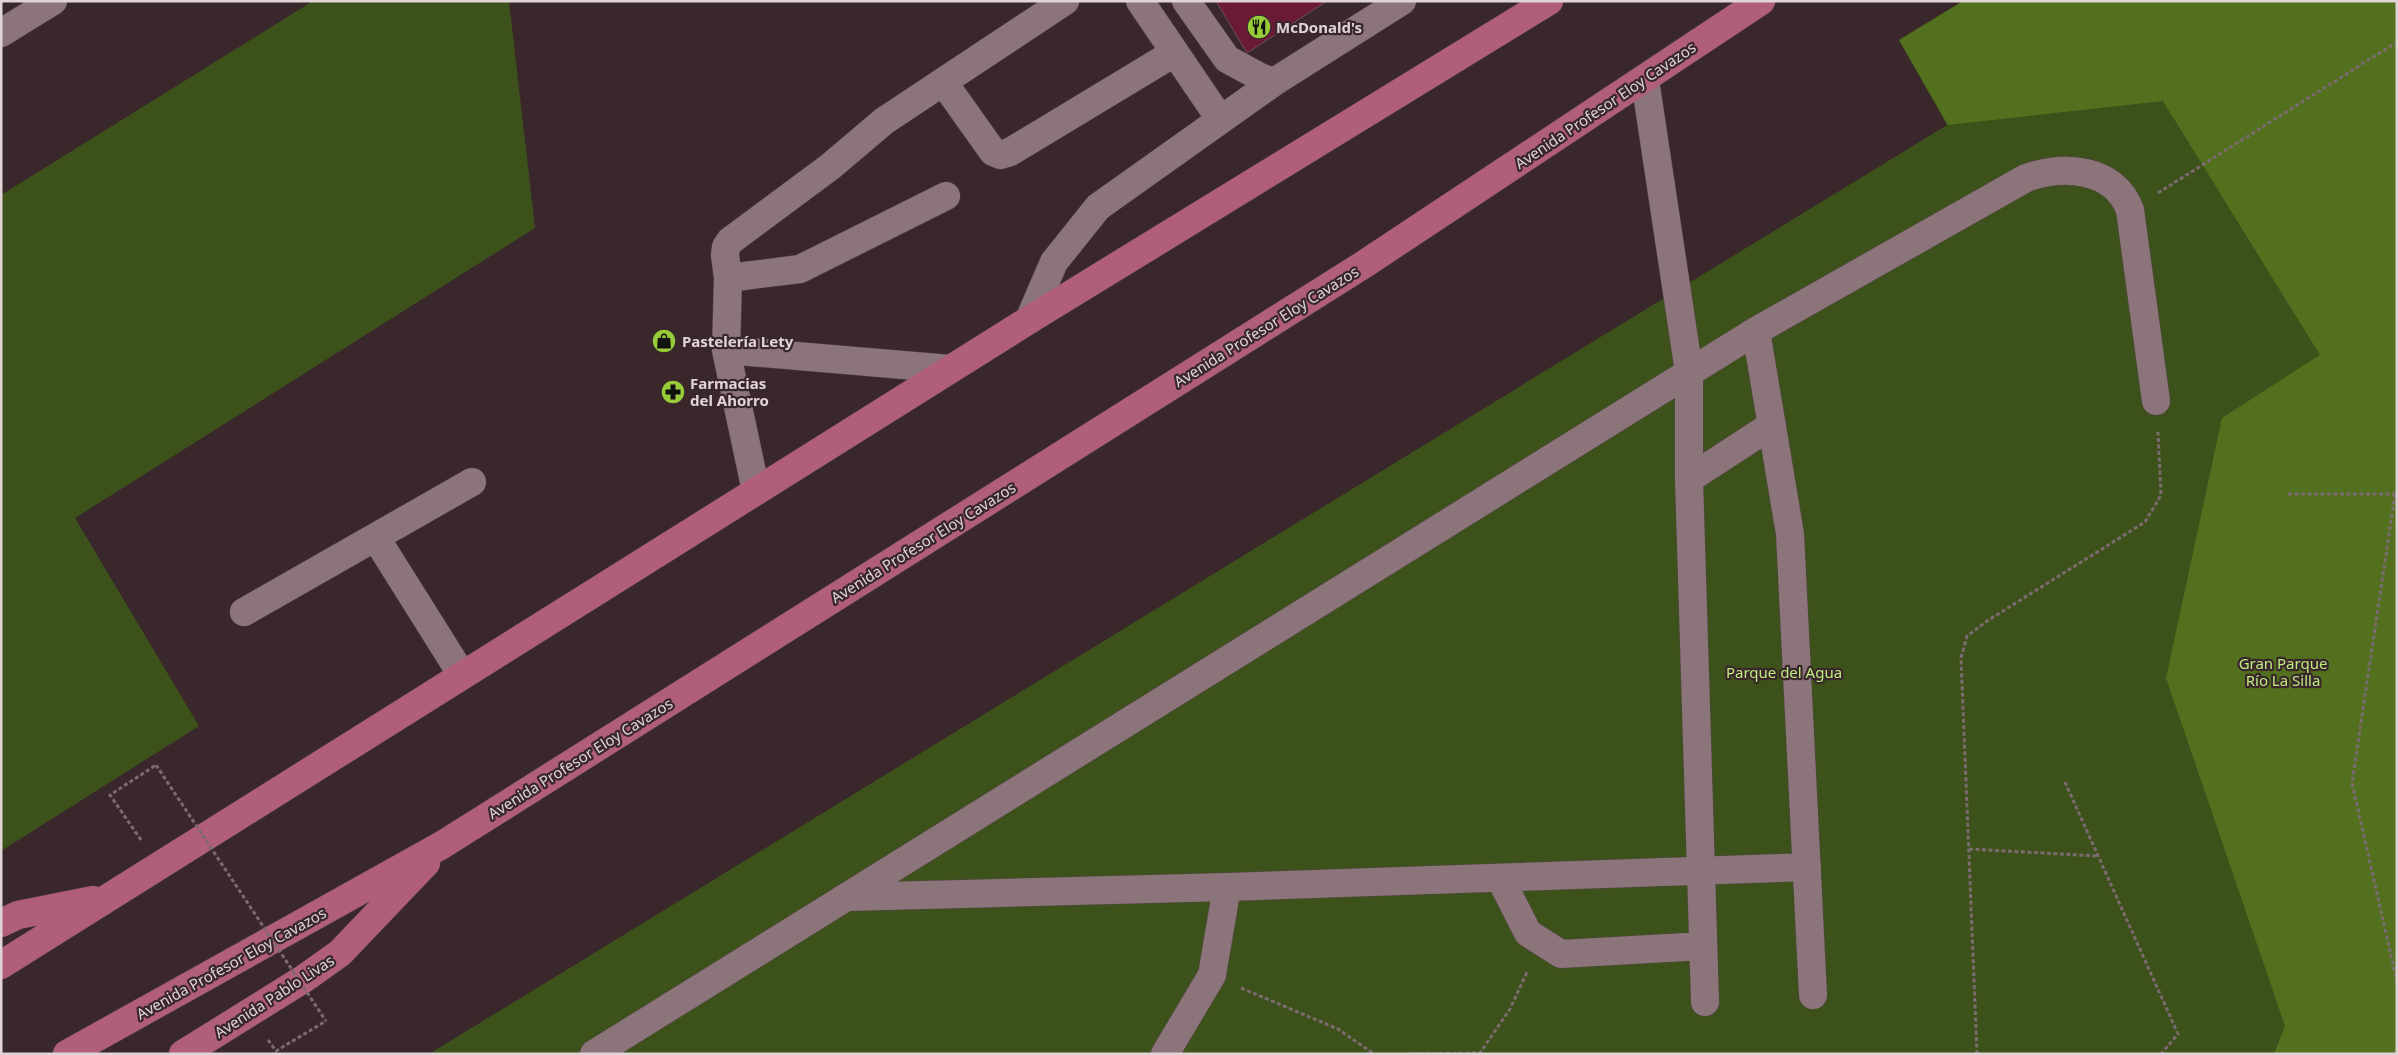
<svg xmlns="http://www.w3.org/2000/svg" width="2398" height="1055" viewBox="0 0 2398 1055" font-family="'Noto Sans',sans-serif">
  <rect width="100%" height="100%" fill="#39272c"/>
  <!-- green -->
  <path fill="#3d521a" d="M313,1H509L535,228L75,518L199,726L1,851V195Z
    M1963,1H2397V1054H429L1947,125L1899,40Z"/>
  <!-- forest -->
  <path fill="#52701d" d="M1963,1H2397V1054H2274L2285,1026L2166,678L2222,418L2320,355L2163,101L1948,125L1899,40Z"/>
  <!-- building -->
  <path fill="#6a1a37" stroke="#685358" d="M1216,1H1327L1247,53Z"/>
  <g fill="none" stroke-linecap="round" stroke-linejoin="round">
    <!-- minor casing -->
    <g stroke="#524346" stroke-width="29">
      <path id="minor" d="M1140,1L1220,119
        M1186,1L1227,59L1260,77L1274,82
        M1,33L53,1
        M1645,80L1689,372V479L1705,1002
        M944,83L993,152L1000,155L1010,152L1174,53
        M728,278L800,269L946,196
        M1029,320L1054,262L1098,207L1274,82L1402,1
        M1756,331L1790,534L1813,995
        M726,350L950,369
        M1689,479L1772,425
        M756,491L726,350L728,278L725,255L726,247L730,241L831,166L884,121L1065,1
        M376,538L462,675
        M244,612L472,482
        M1500,878L1528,933L1561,954L1703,946
        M849,897L1227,887L1807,867
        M594,1054L1756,331L2026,178C2063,165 2114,167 2130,210L2156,401
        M1165,1054L1212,975L1227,887"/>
    </g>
    <!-- major casing -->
    <g stroke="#524346" stroke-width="29">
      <path id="major" d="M1,923L18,915L93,900
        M1,965L1029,320L1549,1
        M67,1054L442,845L1363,265L1761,1
        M183,1054L305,978L340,953L426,863"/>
    </g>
    <!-- path -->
    <path stroke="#7b6b6f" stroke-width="3" stroke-dasharray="4 2.5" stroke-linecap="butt" d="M2158,193L2397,42
      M2288,494H2395L2397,492
      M2395,494L2352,783L2397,982
      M2065,782L2178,1034L2161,1054
      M141,840L110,795L156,765
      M1969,849L2098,856
      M1241,988L1338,1029L1374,1054
      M268,1040L276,1051L326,1021
      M1407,1054L1480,1053L1510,1009L1528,970
      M1977,1054L1961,658L1967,636L1987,621L2145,522L2161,495L2158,432"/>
    <!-- minor -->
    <use href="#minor" stroke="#8b757a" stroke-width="28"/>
    <!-- major -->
    <use href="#major" stroke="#b15e78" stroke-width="28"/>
    <!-- path-bridge -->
    <path stroke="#7b6b6f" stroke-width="3" stroke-dasharray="4 2.5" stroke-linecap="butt" d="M156,765L326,1021"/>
  </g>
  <!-- icons -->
  <defs>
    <g id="restaurant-disc" transform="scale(1.25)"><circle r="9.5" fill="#97cc38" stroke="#39272c"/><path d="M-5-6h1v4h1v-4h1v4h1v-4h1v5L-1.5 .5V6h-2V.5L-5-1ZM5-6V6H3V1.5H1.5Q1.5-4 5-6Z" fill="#111"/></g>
    <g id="shop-disc" transform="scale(1.25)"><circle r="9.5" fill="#97cc38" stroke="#39272c"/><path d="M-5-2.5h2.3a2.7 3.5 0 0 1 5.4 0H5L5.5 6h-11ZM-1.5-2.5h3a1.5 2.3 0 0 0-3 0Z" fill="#111"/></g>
    <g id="pharmacy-disc" transform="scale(1.25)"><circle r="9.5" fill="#97cc38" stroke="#39272c"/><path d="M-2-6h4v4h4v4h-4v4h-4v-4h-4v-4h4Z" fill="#111"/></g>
  </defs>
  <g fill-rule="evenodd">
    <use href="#restaurant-disc" x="1259" y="27"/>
    <use href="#shop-disc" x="664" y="341"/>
    <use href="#pharmacy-disc" x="673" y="392"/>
  </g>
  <g text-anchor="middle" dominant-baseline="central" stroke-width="4.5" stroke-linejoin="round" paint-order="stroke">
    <!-- poi labels -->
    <g font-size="15" font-weight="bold" fill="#e0d4d6" stroke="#39272c" text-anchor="start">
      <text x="1276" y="27">McDonald's</text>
      <text x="682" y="341">Pastelería Lety</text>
      <text x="690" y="383">Farmacias<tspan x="690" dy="17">del Ahorro</tspan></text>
    </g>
    <!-- street labels -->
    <g font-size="15" fill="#e0d4d6" stroke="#39272c">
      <text transform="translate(1605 105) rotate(-34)">Avenida Profesor Eloy Cavazos</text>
      <text transform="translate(1266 326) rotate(-32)">Avenida Profesor Eloy Cavazos</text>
      <text transform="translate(923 542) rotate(-32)">Avenida Profesor Eloy Cavazos</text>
      <text transform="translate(580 758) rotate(-32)">Avenida Profesor Eloy Cavazos</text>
      <text transform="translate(231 963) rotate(-29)">Avenida Profesor Eloy Cavazos</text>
      <text transform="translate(274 996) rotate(-33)">Avenida Pablo Livas</text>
    </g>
    <!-- park labels -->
    <g font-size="15" fill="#beeb7f" stroke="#39272c">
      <text x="2283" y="663">Gran Parque<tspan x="2283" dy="17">Río La Silla</tspan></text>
      <text x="1784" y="672">Parque del Agua</text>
    </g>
  </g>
  <!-- border -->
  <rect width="2398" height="1055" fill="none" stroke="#e0d4d6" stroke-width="5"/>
</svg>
